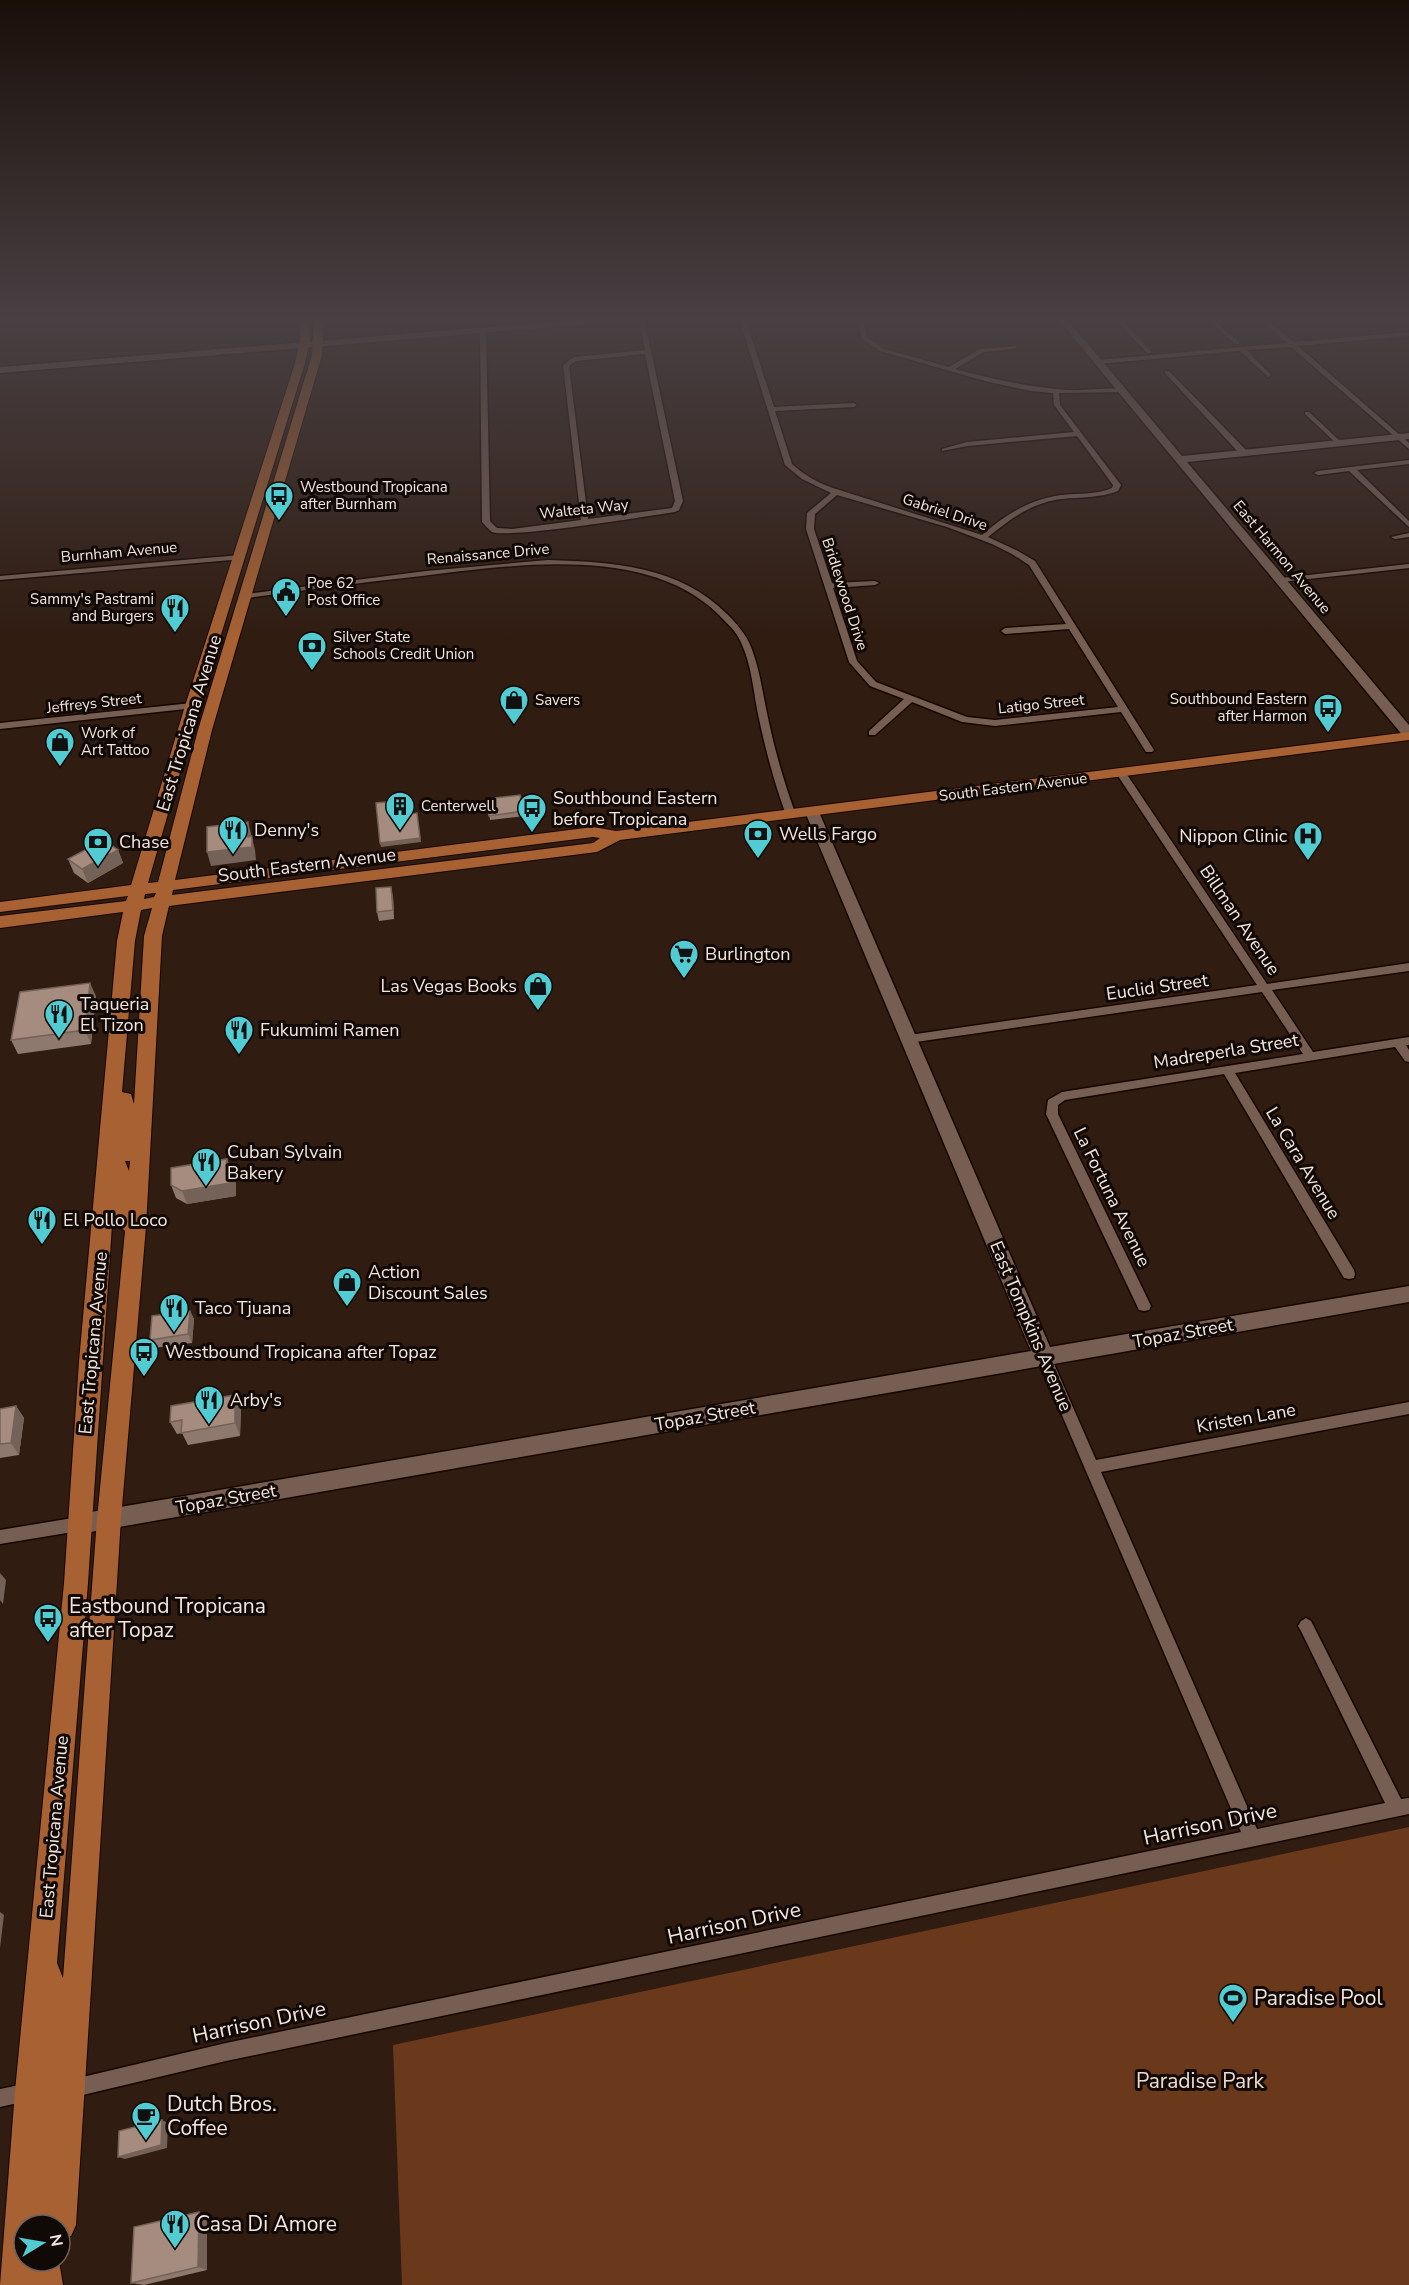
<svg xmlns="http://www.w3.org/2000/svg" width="1409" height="2285" viewBox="0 0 1409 2285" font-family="'Nunito Sans',sans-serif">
  <rect width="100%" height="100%" fill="#301c11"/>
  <!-- green -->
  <path fill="#6a381a" d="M1409,1827V2285H402L393,2045Z"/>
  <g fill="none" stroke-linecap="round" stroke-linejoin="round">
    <!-- street casing -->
    <g stroke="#170601" stroke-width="3">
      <path id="street" d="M638,318H644L683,501L679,510L675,512C649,516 507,539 492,532C489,530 485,525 482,522L480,330L483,328L486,330L490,521L497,528L512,529L581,520L563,365L574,357L645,350ZM645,354L675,501L672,508L588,519L569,366L576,361Z
        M739,318H745L774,407L854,403L857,405L854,407L775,411L792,464C804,475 818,483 833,488L982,535C1005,515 1030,499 1061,495C1078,493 1096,495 1112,488L1113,485L1077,436L967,446L942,451V449L967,442L1074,432L1054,405L1053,393L1031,391L985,381L880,351L861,338L858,318H864L867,337L884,349L949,367L980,349L1016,346L1017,347L1014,349L984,352L955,369C992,379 1028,387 1067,390C1085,391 1105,387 1123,389L1124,390L1121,392L1059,393L1060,405L1121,485L1118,491C1100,498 1081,497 1062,499C1033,502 1010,519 988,537L1018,551L1035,561L1154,750L1152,752H1146L1121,712L995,726L962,722L912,702L875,735H869V731L904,699L870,686L849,662L806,529L807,513L831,493L802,479L785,465ZM837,495L947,527L992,544L1012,554L1029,565L1066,624L1005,628L1001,631L1005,634L1069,629L1118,707L995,720L967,717L876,682L857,661L833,588L875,585L879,583L875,581L832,583L814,529L815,514Z
        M1114,318H1120L1151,351V353H1147Z
        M1206,318H1212L1239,342V344H1235Z
        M1259,318H1265L1294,342L1409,332V336L1298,346L1409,443V449L1291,347L1247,350L1270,374V376L1268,377L1240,351L1098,364L1095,362L1098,360L1287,343Z
        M1165,371H1169L1247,451V455H1241L1165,373Z
        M1305,412H1309L1341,442V444H1337L1305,414Z
        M1409,460V464L1357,470L1409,521V527L1349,471L1318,475L1314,473L1318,471Z
        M1409,533V537L1395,539L1391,537Z
        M240,555L244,557L243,559L0,580V576Z
        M548,560C613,562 679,566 727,614C737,624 746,634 751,647C760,670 763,695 768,718C775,751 784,783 796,815L794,817H788L786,815C774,782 765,748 758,714C753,689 751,658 737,635C733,628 725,622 719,615C646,542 506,566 413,577C357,583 302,591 246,598L242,596L246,594L426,571Z
        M1409,564V568L1281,582L1277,580L1281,578Z
        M192,703L196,706L195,708L0,729V723Z
        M1121,770L1126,773L1267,984L1409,963V971L1272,990L1313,1052L1409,1037V1045H1406L1409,1050V1062L1405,1061L1395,1047L1235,1073L1354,1270L1355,1274L1354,1278L1349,1279L1344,1278L1224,1074L1065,1100L1058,1105V1114L1151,1306L1149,1310L1144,1311L1139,1310L1046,1114L1048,1100L1062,1092L1303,1054L1262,992L909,1043L903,1039L909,1035L1257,985L1116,773Z
        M1044,1351L1049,1353L1051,1357L1096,1460L1409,1402V1414L1101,1472L1257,1829L1385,1803L1301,1631L1298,1626L1301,1621L1306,1618L1311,1621L1401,1799L1409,1798V1814L226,2061L70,2098L63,2096L61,2089L63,2082L70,2080L226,2043L1241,1832L1037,1357L1039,1353Z
        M79,1517L84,1519L86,1524L84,1529L79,1531L0,1544V1530Z
        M29,2083L36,2085L38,2092L36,2099L0,2107V2089Z"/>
    </g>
    <!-- secondary casing -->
    <g stroke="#170601" stroke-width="3">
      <path id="secondary" d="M599,318H633L628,321L0,373V367Z
        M1057,318H1066L1182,456L1409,433V439L1187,462L1409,725V738L1404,737Z
        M812,808L819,812L1050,1347L1409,1286V1302L79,1534L71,1531L68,1524L71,1517L79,1514L1031,1351L805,812Z"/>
    </g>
    <!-- primary casing -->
    <g stroke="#170601" stroke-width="2">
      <path id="primary" d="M299,318H309L310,340L305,363L199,706L148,883L158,882L198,730L312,355L314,318H324L322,355L212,730L175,880L593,827L616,831L1409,732V740L620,840L597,852L169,906L162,936L146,1227L121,1519L76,2225L71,2236L60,2241V2225H24V2261H59L63,2285H0L15,2091L64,1583L79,1361L117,941L123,912L0,928V916L126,901L128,896L0,912V902L131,885L185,706L295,363L300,340ZM593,837L600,838L593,843L172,895L173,890ZM156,893L154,897L144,899L145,894ZM152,908L144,936L134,1104L131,1094L122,1092L135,941L141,910ZM125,1161H130L129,1171ZM113,1210L117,1223L125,1231L97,1519L63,1978L57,1963L88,1583Z"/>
    </g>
    <!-- street -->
    <use href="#street" fill="#765e52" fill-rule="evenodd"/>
    <!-- secondary -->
    <use href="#secondary" fill="#765e52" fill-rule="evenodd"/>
    <!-- primary -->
    <use href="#primary" fill="#a76132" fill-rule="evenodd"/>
  </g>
  <!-- wall -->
  <path fill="#8f786d" d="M486,799L523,811L524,816L490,820Z
    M118,850L123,863L88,883L74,873L68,859Z
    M393,896L394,919L379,921L377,912Z
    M96,996L91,1044L18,1054L11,1040Z
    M227,1159L229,1165H231L236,1178V1196L187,1204L176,1198L171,1185Z
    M190,1311L194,1319L192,1343L154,1348L150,1340Z
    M235,1395L241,1408L240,1436L188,1445L182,1433L177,1434L170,1422Z
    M16,1406L24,1418L19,1455L0,1458V1409Z
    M207,2216V2270L144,2285L131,2283Z"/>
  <!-- shaded-wall -->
  <path fill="#746259" d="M417,813L421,842L381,847L380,843Z
    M248,822L255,850L256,860L211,866L207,852Z
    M118,850L123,863L88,883L82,869Z
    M391,887L393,896L394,919L393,910Z
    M90,983L96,996L91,1044L85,1030Z
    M227,1159L231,1169V1165L236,1178V1196L187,1204L182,1191L226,1166Z
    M190,1311L194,1319L192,1343L188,1334Z
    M235,1395L241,1408L240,1436L235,1423Z
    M16,1406L24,1418L19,1455L11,1443Z
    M0,1573L6,1580L3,1604L0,1600Z
    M0,1912L4,1915L0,1948Z
    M162,2120L168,2123L167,2148L125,2159L118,2157Z
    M199,2212L207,2216V2270L198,2267Z"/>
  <!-- building -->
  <path fill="#a68c7f" stroke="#746259" stroke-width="1.5" d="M520,795L523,811L489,816L486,799Z
    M396,801L397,816L417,813L420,838L380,843L376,803Z
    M248,822V837L252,836V847L207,852V827Z
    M104,840L118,850L82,869L68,859Z
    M391,887L393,910L377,912L376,888Z
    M90,983L85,1030L11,1040L20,992Z
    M227,1159L226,1166L231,1165L230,1183L182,1191L171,1185V1168Z
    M190,1311L188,1334L150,1340L152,1316Z
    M235,1395V1423L181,1433L182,1420L170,1422L171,1406Z
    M16,1406L11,1443L0,1444V1409Z
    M162,2120L161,2145L118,2157L119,2131Z
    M199,2212L198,2267L131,2283L134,2227Z"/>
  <!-- sky -->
  <linearGradient id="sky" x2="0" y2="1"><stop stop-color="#1a0f09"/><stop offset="0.5" stop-color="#484043"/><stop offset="1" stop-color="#484043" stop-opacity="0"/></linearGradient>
  <rect width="1409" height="638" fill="url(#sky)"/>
  <!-- icons -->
  <defs>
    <g id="bus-pin" transform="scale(1.5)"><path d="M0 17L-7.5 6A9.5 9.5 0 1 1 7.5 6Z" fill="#51ccd2" stroke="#110905"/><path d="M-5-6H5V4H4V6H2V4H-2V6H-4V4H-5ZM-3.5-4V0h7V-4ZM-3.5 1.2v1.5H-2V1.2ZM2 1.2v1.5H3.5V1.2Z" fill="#111"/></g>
    <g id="civic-pin" transform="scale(1.5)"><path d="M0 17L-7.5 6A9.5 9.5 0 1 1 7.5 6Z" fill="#51ccd2" stroke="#110905"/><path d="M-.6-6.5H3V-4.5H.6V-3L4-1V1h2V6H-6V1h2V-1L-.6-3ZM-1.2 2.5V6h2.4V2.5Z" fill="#111"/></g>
    <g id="restaurant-pin" transform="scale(1.5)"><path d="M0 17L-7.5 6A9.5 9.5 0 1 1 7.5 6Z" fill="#51ccd2" stroke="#110905"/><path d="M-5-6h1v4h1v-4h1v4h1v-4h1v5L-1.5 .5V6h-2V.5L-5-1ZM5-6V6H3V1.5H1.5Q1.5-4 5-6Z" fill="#111"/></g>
    <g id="bank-pin" transform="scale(1.5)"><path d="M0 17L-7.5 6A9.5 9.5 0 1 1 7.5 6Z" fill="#51ccd2" stroke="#110905"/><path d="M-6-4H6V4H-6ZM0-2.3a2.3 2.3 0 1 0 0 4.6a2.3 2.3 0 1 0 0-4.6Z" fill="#111"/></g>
    <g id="shop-pin" transform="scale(1.5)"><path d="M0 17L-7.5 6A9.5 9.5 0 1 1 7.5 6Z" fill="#51ccd2" stroke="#110905"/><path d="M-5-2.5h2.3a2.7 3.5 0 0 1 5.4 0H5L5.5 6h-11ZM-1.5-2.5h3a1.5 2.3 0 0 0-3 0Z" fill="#111"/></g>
    <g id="building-pin" transform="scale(1.5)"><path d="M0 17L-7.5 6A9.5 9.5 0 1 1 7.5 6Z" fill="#51ccd2" stroke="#110905"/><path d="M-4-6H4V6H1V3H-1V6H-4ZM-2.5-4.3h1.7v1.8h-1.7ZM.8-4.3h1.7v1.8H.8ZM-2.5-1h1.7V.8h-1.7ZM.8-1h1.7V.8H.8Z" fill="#111"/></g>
    <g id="hospital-pin" transform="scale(1.5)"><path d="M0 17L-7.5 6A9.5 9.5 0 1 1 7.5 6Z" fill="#51ccd2" stroke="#110905"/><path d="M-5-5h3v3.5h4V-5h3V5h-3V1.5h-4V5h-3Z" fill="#111"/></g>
    <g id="supermarket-pin" transform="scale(1.5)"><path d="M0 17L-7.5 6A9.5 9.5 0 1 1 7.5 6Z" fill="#51ccd2" stroke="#110905"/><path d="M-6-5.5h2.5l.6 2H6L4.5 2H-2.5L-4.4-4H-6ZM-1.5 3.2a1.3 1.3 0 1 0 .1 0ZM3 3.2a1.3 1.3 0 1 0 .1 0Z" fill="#111"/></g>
    <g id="stadium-pin" transform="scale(1.5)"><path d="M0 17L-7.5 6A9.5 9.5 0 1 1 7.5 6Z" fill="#51ccd2" stroke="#110905"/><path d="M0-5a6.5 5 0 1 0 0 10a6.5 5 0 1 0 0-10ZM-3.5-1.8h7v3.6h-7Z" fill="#111"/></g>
    <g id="cafe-pin" transform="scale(1.5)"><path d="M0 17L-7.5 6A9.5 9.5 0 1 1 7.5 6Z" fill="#51ccd2" stroke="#110905"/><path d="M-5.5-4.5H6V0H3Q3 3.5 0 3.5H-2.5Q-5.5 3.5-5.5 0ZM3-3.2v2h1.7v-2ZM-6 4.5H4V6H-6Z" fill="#111"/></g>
  </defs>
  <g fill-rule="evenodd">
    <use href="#bus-pin" x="279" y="496"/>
    <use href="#civic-pin" x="286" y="592"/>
    <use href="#restaurant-pin" x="175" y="608"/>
    <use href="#bank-pin" x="312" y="646"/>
    <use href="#shop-pin" x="514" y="700"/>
    <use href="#bus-pin" x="1328" y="708"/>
    <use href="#shop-pin" x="60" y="742"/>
    <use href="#building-pin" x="400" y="806"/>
    <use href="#bus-pin" x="532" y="808"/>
    <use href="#restaurant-pin" x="233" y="830"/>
    <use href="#bank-pin" x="758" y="834"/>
    <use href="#hospital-pin" x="1308" y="836"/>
    <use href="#bank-pin" x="98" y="842"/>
    <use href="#supermarket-pin" x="684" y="954"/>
    <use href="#shop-pin" x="538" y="986"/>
    <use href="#restaurant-pin" x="59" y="1014"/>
    <use href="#restaurant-pin" x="239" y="1030"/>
    <use href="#restaurant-pin" x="206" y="1162"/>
    <use href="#restaurant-pin" x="42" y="1220"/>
    <use href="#shop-pin" x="347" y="1282"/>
    <use href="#restaurant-pin" x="174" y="1308"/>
    <use href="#bus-pin" x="144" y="1352"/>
    <use href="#restaurant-pin" x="209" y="1400"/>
    <use href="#bus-pin" x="48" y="1618"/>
    <use href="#stadium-pin" x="1233" y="1998"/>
    <use href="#cafe-pin" x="146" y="2116"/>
    <use href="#restaurant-pin" x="175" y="2224"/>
  </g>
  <g text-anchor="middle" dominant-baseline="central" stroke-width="6" stroke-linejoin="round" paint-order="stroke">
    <!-- far-poi labels -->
    <g font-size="15" fill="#f4e6df" stroke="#110905" text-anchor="start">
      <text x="300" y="487">Westbound Tropicana<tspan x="300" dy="17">after Burnham</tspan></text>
      <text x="307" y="583">Poe 62<tspan x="307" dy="17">Post Office</tspan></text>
      <text x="154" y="599" text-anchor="end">Sammy's Pastrami<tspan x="154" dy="17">and Burgers</tspan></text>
      <text x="333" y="637">Silver State<tspan x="333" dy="17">Schools Credit Union</tspan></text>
      <text x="1307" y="699" text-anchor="end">Southbound Eastern<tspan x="1307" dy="17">after Harmon</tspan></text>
      <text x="535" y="700">Savers</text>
      <text x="81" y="733">Work of<tspan x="81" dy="17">Art Tattoo</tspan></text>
      <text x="421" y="806">Centerwell</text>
    </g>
    <!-- far-street labels -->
    <g font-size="15" fill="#f4e6df" stroke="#110905">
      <text transform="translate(584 509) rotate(-6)">Walteta Way</text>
      <text transform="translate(945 512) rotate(18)">Gabriel Drive</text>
      <text transform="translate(119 552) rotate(-5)">Burnham Avenue</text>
      <text transform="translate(488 554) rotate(-5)">Renaissance Drive</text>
      <text transform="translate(1282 557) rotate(50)">East Harmon Avenue</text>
      <text transform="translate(845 594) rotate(72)">Bridlewood Drive</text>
      <text transform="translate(94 703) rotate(-6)">Jeffreys Street</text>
      <text transform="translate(1041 704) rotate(-6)">Latigo Street</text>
      <text transform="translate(1013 787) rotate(-7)">South Eastern Avenue</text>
    </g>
    <!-- street labels -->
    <g font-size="18" fill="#f4e6df" stroke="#110905">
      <text transform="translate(189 723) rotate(-73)">East Tropicana Avenue</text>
      <text transform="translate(307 865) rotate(-7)">South Eastern Avenue</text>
      <text transform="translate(1240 920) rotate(56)">Billman Avenue</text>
      <text transform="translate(1157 987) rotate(-8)">Euclid Street</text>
      <text transform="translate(1226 1051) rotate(-9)">Madreperla Street</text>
      <text transform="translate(1303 1163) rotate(59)">La Cara Avenue</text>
      <text transform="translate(1112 1197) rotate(64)">La Fortuna Avenue</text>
      <text transform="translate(1031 1326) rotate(67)">East Tompkins Avenue</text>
      <text transform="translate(1183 1333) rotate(-10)">Topaz Street</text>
      <text transform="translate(93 1343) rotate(-85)">East Tropicana Avenue</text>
      <text transform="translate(705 1416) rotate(-10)">Topaz Street</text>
      <text transform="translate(1246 1418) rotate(-10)">Kristen Lane</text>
      <text transform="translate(226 1499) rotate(-10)">Topaz Street</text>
      <text transform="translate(54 1827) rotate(-85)">East Tropicana Avenue</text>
    </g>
    <!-- poi labels -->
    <g font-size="18" fill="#f4e6df" stroke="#110905" text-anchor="start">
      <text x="553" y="798">Southbound Eastern<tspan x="553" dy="21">before Tropicana</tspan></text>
      <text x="254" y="830">Denny's</text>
      <text x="779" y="834">Wells Fargo</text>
      <text x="1287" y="836" text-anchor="end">Nippon Clinic</text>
      <text x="119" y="842">Chase</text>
      <text x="705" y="954">Burlington</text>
      <text x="517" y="986" text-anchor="end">Las Vegas Books</text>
      <text x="80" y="1004">Taqueria<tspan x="80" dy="21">El Tizon</tspan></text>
      <text x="260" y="1030">Fukumimi Ramen</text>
      <text x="227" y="1152">Cuban Sylvain<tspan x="227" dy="21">Bakery</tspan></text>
      <text x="63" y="1220">El Pollo Loco</text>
      <text x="368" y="1272">Action<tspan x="368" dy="21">Discount Sales</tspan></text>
      <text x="195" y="1308">Taco Tjuana</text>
      <text x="165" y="1352">Westbound Tropicana after Topaz</text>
      <text x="230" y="1400">Arby's</text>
    </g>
    <!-- near-poi labels -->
    <g font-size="21" fill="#f4e6df" stroke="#110905" text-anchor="start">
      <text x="69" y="1606">Eastbound Tropicana<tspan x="69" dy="24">after Topaz</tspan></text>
      <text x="1254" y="1998">Paradise Pool</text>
      <text x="167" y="2104">Dutch Bros.<tspan x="167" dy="24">Coffee</tspan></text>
      <text x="196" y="2224">Casa Di Amore</text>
    </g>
    <!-- near-street labels -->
    <g font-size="21" fill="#f4e6df" stroke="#110905">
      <text transform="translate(1210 1824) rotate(-12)">Harrison Drive</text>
      <text transform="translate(734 1923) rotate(-12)">Harrison Drive</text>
      <text transform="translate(259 2022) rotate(-12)">Harrison Drive</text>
    </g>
    <!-- near-park labels -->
    <g font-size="21" fill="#f1dbcf" stroke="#110905">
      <text x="1200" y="2081">Paradise Park</text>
    </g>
  </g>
  <!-- north arrow -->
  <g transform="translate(42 2243) rotate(79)"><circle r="28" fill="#110905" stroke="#6c615c" stroke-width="1.5"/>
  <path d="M0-4.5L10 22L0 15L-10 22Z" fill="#51ccd2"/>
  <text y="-9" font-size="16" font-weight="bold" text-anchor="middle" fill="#f4e6df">N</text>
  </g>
</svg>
